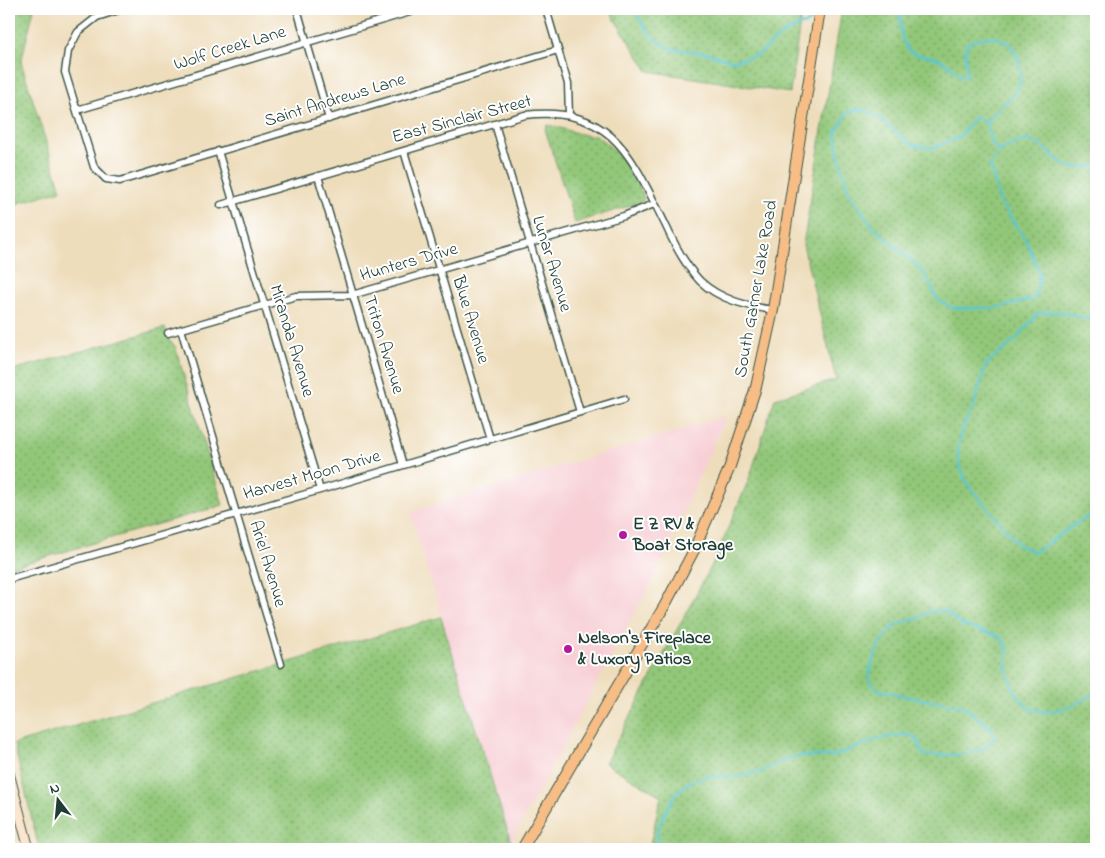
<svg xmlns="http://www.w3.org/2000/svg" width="1105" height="858" viewBox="0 0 1105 858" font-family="'Indie Flower',sans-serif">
  <defs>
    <pattern id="grass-dots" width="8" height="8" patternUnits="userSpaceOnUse" patternTransform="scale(1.25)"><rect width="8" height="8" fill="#92c779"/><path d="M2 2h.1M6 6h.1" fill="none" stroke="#77a364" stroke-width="1.8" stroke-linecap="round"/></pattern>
  </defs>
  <rect width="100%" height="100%" fill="#fff"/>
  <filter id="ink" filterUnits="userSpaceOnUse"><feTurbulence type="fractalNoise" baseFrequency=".02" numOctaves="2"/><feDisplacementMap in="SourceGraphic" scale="10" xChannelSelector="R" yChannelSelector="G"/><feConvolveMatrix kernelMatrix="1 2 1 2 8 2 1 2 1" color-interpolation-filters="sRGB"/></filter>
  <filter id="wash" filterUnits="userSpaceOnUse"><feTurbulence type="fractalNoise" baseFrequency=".0096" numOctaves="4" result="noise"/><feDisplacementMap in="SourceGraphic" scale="20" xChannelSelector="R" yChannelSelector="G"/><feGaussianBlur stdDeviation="1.12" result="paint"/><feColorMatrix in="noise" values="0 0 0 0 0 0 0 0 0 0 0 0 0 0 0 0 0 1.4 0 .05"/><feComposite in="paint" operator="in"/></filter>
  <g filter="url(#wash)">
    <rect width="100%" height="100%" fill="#edb"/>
    <!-- built -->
    <path fill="#f7cfd4" d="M726,416L657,572L511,842L410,512Z"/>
    <!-- grass -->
    <path fill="url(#grass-dots)" stroke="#588256" d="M9,9H34L21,62L61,190L9,206Z
      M610,9H802L790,93L648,71L615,20Z
      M842,9H1096V849H649L661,796L605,763L714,561L749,479L775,398L836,380L803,245Z
      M547,125C560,126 584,138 595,135C622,154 632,167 644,198L642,202L575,223L545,129Z
      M165,328L170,342L175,346L223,505L9,568V371Z
      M441,617L511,842L496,843L493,849H39L14,744Z"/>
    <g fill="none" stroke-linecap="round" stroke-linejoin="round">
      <!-- stream -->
      <path stroke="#59c6d1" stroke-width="2.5" d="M638,9L639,18L652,37L671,49L706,53L734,61L758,55L785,32L814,20
        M903,9C897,19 901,45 911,52C918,57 929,55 937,58C946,62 955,70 962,77L967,75L965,50L968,43C989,33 1009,35 1018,59C1022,71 1021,82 1016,93C1013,97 1008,100 1004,103C998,109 992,116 986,123L992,144L999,151C1027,138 1029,134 1053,156C1057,159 1064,165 1069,167C1078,169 1087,164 1096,167
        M822,17L838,9
        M986,123L976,116L959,137L934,148L912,145L878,117L862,109L848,112L836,132L840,161L849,193L873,227L922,270L938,300L953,308H998L1035,298L1040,275L1027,242L1000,202L990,165L999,151
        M1096,321L1062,312L1038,313L1015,341L995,356L986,365L973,408L962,429L958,449L959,463L966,482L987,508L1019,545L1034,552C1054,540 1072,524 1093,514L1096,515
        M658,849L657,839L660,822L676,793L689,782L709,776L736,777L763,771L784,760L800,756H834L877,739L907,734L917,739L923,755C939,756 972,756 986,747C989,745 992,741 994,738L992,729L963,706L918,699L876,689L869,680L870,669L879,645L892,628L902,622L916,619L931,611H945L962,625L999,636L1007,647V668L1013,689L1029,709L1049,712L1072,706L1096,693"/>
    </g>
  </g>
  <g filter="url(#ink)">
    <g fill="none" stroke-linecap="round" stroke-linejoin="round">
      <!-- minor casing -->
      <g stroke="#3e5548" stroke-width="9">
        <path id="minor" d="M122,9L97,17L78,32L68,51L65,72L94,167L106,179L120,181L558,50
          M297,9L329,119
          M546,9L568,84L569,115
          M77,110L420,9
          M495,124L580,412
          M218,151L320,490
          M404,151L490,439
          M318,176L403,465
          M221,205L525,115C614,105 632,158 666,226C675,246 685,265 700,281C720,300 747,306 773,310
          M181,329L281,664
          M168,333L296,296L352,295L624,216L654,204
          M9,579L320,490L624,399"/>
      </g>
      <!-- secondary casing -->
      <g stroke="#3e5548" stroke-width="11">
        <path id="secondary" d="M9,773L29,849"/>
      </g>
      <!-- primary casing -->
      <g stroke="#3e5548" stroke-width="12">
        <path id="primary" d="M522,849L665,605L693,552L729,469L756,387L773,310L820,9"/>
      </g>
      <!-- minor -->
      <use href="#minor" stroke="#fff" stroke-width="6"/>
      <!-- secondary -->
      <use href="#secondary" stroke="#fbe5cf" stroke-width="9"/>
      <!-- primary -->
      <use href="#primary" stroke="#f6be86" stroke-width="10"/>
    </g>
  </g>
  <!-- markers -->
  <g fill="#b5179e" stroke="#fff" stroke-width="2">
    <circle cx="623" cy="535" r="5"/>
    <circle cx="568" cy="649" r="5"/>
  </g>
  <g text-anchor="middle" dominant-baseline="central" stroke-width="4" stroke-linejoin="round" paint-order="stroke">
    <!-- street labels -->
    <g font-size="18" fill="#1f3d34" stroke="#fff">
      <text transform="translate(230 49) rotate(-17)">Wolf Creek Lane</text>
      <text transform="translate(335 101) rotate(-17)">Saint Andrews Lane</text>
      <text transform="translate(462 120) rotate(-15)">East Sinclair Street</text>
      <text transform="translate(409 263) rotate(-16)">Hunters Drive</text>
      <text transform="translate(551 264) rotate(73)">Lunar Avenue</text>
      <text transform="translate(757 289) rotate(-80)">South Garner Lake Road</text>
      <text transform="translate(470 320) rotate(73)">Blue Avenue</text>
      <text transform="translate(291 341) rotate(73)">Miranda Avenue</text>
      <text transform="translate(383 345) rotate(73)">Triton Avenue</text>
      <text transform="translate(312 476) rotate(-16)">Harvest Moon Drive</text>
      <text transform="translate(267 564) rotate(73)">Ariel Avenue</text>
    </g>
    <!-- poi labels -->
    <g font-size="18" font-weight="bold" fill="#1f3d34" stroke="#fff" text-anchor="start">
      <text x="633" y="525">E Z RV &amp;<tspan x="633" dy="21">Boat Storage</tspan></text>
      <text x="578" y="639">Nelson's Fireplace<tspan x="578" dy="21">&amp; Luxory Patios</tspan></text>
    </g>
  </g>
  <!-- margin -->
  <rect width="1105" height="858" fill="none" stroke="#fff" stroke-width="30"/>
  <!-- north arrow -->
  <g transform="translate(58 800) rotate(344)" stroke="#ffffff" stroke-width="4" paint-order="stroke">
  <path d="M0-4L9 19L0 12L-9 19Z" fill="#1f3d34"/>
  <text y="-8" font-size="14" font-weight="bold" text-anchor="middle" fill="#1f3d34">N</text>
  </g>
</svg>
